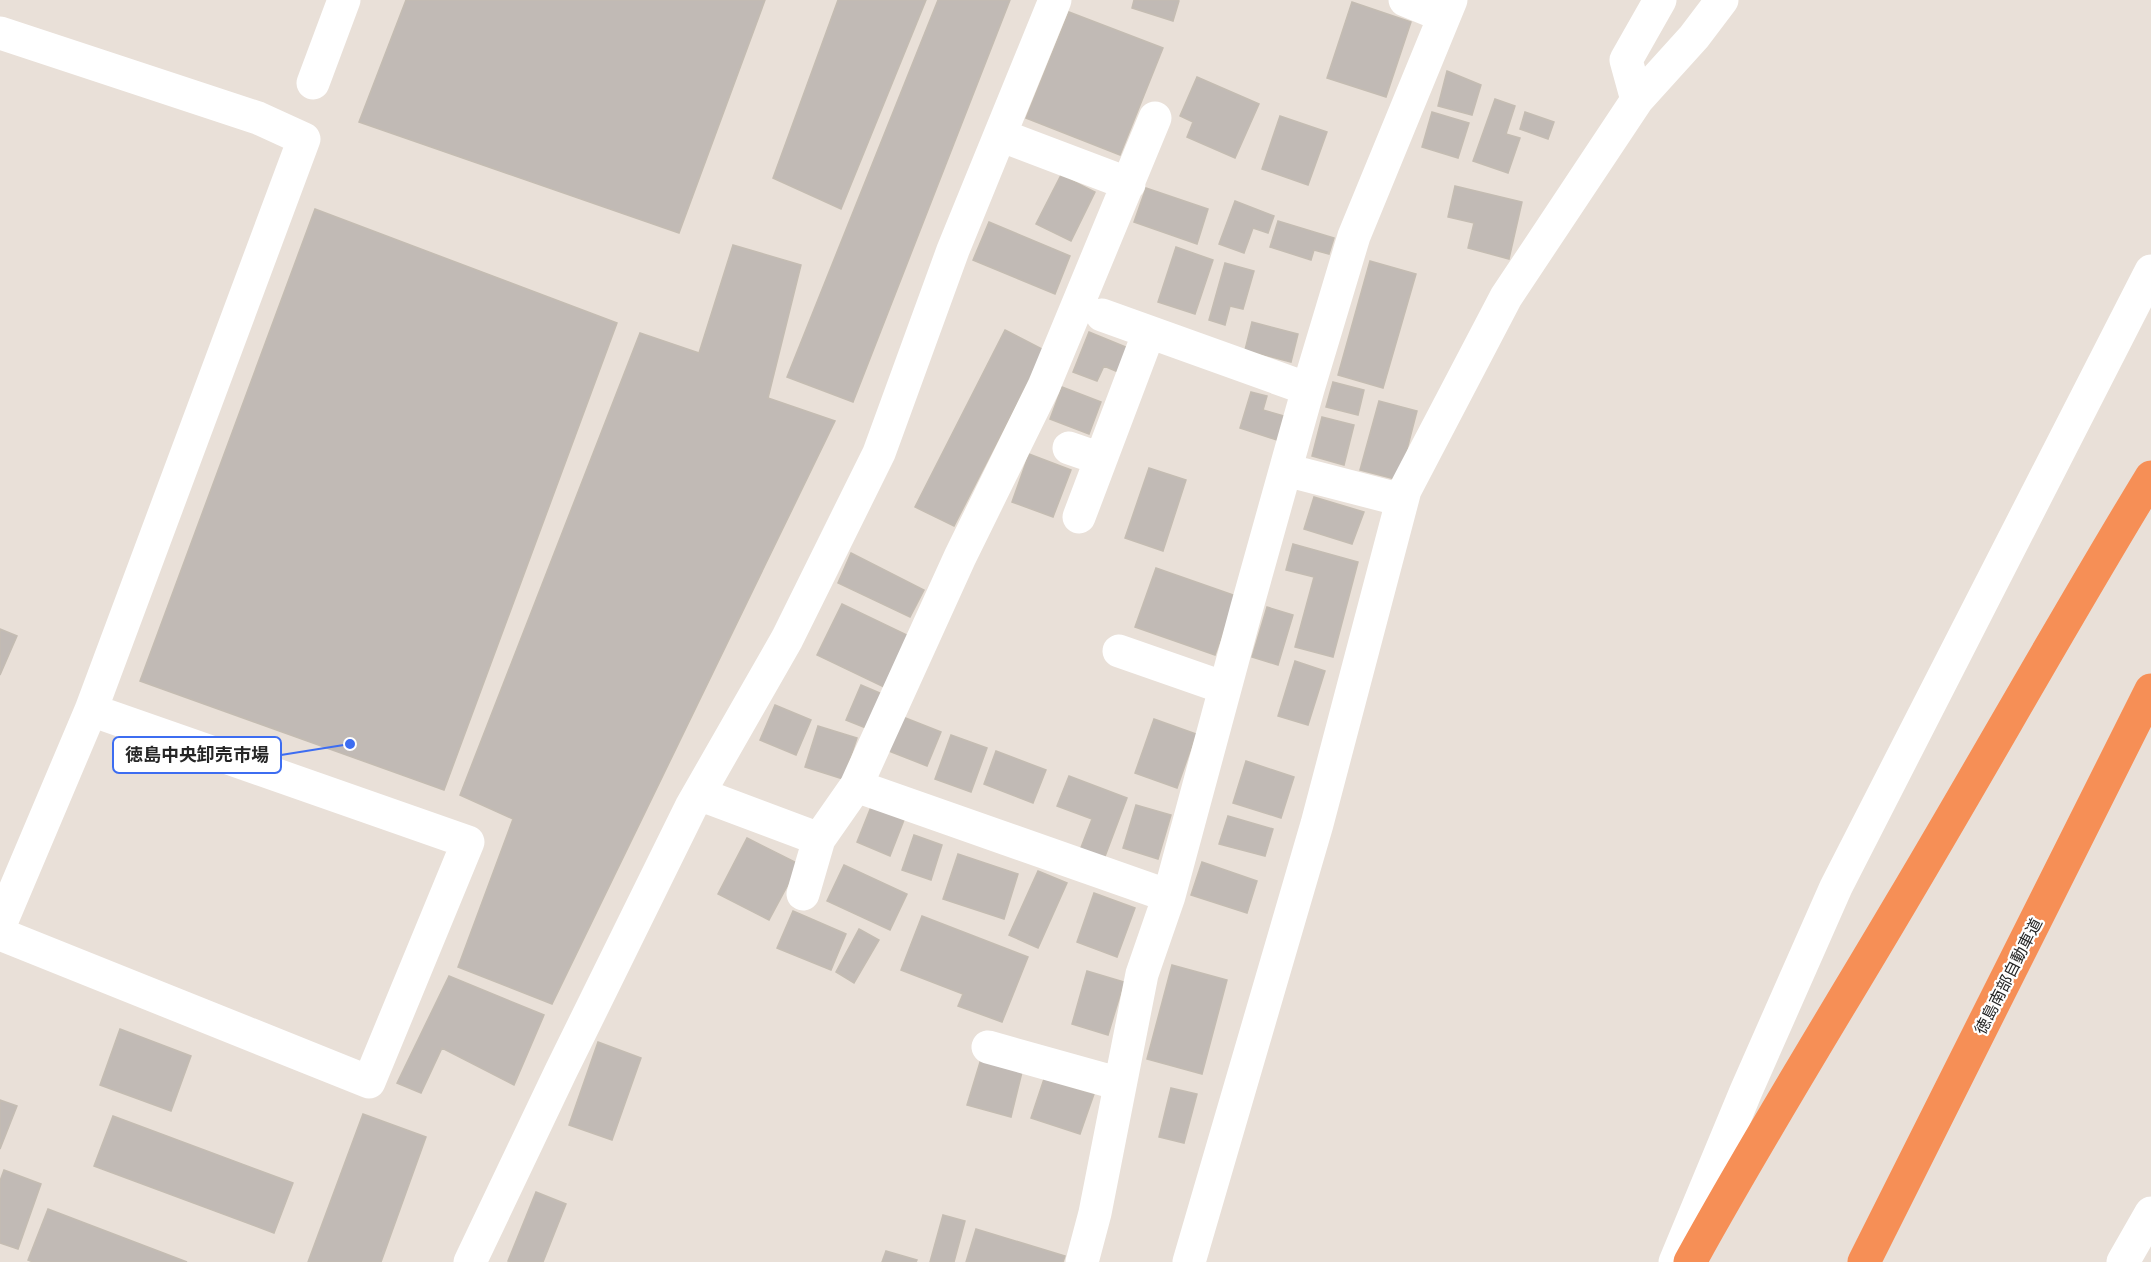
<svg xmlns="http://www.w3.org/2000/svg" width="2151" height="1262" viewBox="0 0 2151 1262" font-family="'Archivo Narrow','Noto Sans JP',sans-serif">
  <rect width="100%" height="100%" fill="#e9e0d8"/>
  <!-- building -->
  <path fill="#c1bab5" stroke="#c4bcb2" stroke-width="1.5" d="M406,0H765L679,233L359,122Z
    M838,0H926L841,209L773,178Z
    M938,0H1010L853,402L787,377Z
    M1134,0H1177L1179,1L1173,21L1132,8Z
    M1352,2L1411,22L1386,97L1327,78Z
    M1069,12L1163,48L1120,155L1026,118Z
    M1447,71L1481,85L1472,115L1438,106Z
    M1197,77L1259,104L1235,158L1187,137L1193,122L1180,116Z
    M1495,99L1515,106L1506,134L1520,138L1508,173L1473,161Z
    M1432,112L1469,123L1458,158L1422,147Z
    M1525,112L1554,122L1548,139L1520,129Z
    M1280,116L1327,132L1308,185L1262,169Z
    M1061,175L1095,192L1071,241L1036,224Z
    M1455,186L1522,202L1509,259L1468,248L1474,223L1448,217Z
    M1146,188L1208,209L1197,244L1134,222Z
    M1235,201L1274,216L1268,233L1253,228L1244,253L1219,244Z
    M315,209L617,323L444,790L140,681Z
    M1278,221L1334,238L1329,254L1314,250L1311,260L1270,247Z
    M989,222L1070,256L1055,294L973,260Z
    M733,245L801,265L768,398L835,421L552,1004L458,967L513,819L460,795L640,333L699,353Z
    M1176,247L1213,260L1195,314L1158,302Z
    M1370,261L1416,274L1383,388L1338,375Z
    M1225,263L1254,271L1243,309L1230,306L1225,325L1209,320Z
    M1252,322L1298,334L1291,362L1245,350Z
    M1005,330L1044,350L954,526L915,507Z
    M1089,332L1128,348L1118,372L1104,366L1097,381L1073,372Z
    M1333,382L1364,390L1358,415L1326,407Z
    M1062,387L1101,402L1089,434L1050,419Z
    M1251,392L1267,396L1263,410L1284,416L1277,440L1240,428Z
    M1379,401L1417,411L1399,480L1360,470Z
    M1322,417L1354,425L1344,465L1312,456Z
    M1029,454L1071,470L1053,517L1012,502Z
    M1149,468L1186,480L1163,551L1125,538Z
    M1314,497L1364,512L1352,544L1304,529Z
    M1293,544L1358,562L1333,657L1295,647L1314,577L1286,570Z
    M851,553L924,590L910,617L838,583Z
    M1156,568L1236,596L1215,655L1135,627Z
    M842,604L909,636L884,687L817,655Z
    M1267,607L1293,615L1278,665L1252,657Z
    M0,629L17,636L0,675Z
    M1295,661L1325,671L1308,725L1278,716Z
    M861,685L882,694L866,728L846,720Z
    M775,705L811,720L796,755L760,740Z
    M903,717L941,732L927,766L889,751Z
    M1154,719L1196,734L1177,788L1135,773Z
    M818,726L857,738L843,779L805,767Z
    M951,735L987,748L971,792L935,779Z
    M996,751L1046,770L1033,803L984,784Z
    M1246,761L1294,777L1281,818L1233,803Z
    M1069,776L1127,798L1104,859L1080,850L1092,819L1057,806Z
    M1136,805L1171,815L1158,859L1123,848Z
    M871,807L904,820L890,856L857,842Z
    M1228,816L1273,829L1265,856L1219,844Z
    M914,835L942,845L931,880L902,870Z
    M747,838L799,864L769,920L718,894Z
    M958,854L1018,874L1004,919L943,899Z
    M1202,862L1257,881L1247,913L1191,895Z
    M844,865L907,894L890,930L827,901Z
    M1038,871L1067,883L1038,948L1009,935Z
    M1094,893L1135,908L1117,957L1077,942Z
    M793,911L846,934L831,970L777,948Z
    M922,916L1028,957L1002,1022L958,1006L963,994L901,970Z
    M859,929L879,940L854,983L836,972Z
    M1172,965L1227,980L1202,1074L1147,1059Z
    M1087,971L1124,982L1108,1035L1072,1024Z
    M449,976L544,1015L514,1085L442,1048L421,1093L397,1083Z
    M120,1029L191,1056L171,1111L100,1085Z
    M598,1042L641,1058L612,1140L569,1125Z
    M981,1059L1022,1072L1011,1117L967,1105Z
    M1044,1079L1094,1094L1080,1134L1031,1118Z
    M1171,1088L1197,1094L1184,1143L1159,1137Z
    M0,1100L17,1106L0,1149Z
    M363,1114L426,1137L381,1262H308Z
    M113,1116L293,1183L274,1233L94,1166Z
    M4,1170L41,1184L18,1249L0,1243V1181Z
    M536,1192L566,1204L543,1262H512L508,1261Z
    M48,1209L187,1262H33L28,1260Z
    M943,1215L965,1221L954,1262H930Z
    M976,1229L1065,1256L1063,1262H966Z
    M886,1251L917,1260L916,1262H882Z"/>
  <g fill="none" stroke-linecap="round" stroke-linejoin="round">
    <!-- minor -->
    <path stroke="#fff" stroke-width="33" d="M1405,0L1444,16
      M0,33L258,118L304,139L91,710L0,925
      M313,83L344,0
      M1637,100L1626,60L1660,0
      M1000,135L1129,184
      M1102,315L1308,389
      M1069,448L1101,459
      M1286,470L1402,500
      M1079,517L1149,332
      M1119,651L1225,688
      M856,786L960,557L1044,386L1155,118
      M699,794L819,839L856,786L1169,896
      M803,894L819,839
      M0,934L369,1082L468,842L91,710
      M988,1047L1120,1084
      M470,1262L561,1071L691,807L787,639L879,453L953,250L1055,0
      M1082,1262L1095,1213L1142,974L1169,896L1247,607L1308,389L1354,236L1451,0
      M1189,1262L1317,824L1405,490L1506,297L1637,100L1694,37L1722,0
      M1675,1262L1746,1091L1836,887L2151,271
      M2123,1262L2151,1213"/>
    <!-- highway -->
    <path stroke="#f68f56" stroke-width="33" d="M1690,1262C1757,1140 1830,1023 1901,903C1985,762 2065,618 2151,477
      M1864,1262L2151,690"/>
  </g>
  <g text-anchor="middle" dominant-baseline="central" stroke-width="4.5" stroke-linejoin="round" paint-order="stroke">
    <!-- street labels -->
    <g font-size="16" fill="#262626" stroke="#fff">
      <text transform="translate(2008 976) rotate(-63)">徳島南部自動車道</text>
    </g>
  </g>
  <!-- callouts -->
  <path fill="none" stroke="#3d6df1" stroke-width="2" d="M350 744L281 755"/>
  <circle fill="#3d6df1" stroke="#fff" stroke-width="2" cx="350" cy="744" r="6"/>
  <rect fill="#fff" stroke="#3d6df1" stroke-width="2" x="113" y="737" width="168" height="36" rx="6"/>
  <g font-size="18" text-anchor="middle" font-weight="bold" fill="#262626">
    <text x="197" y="761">徳島中央卸売市場</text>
  </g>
</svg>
